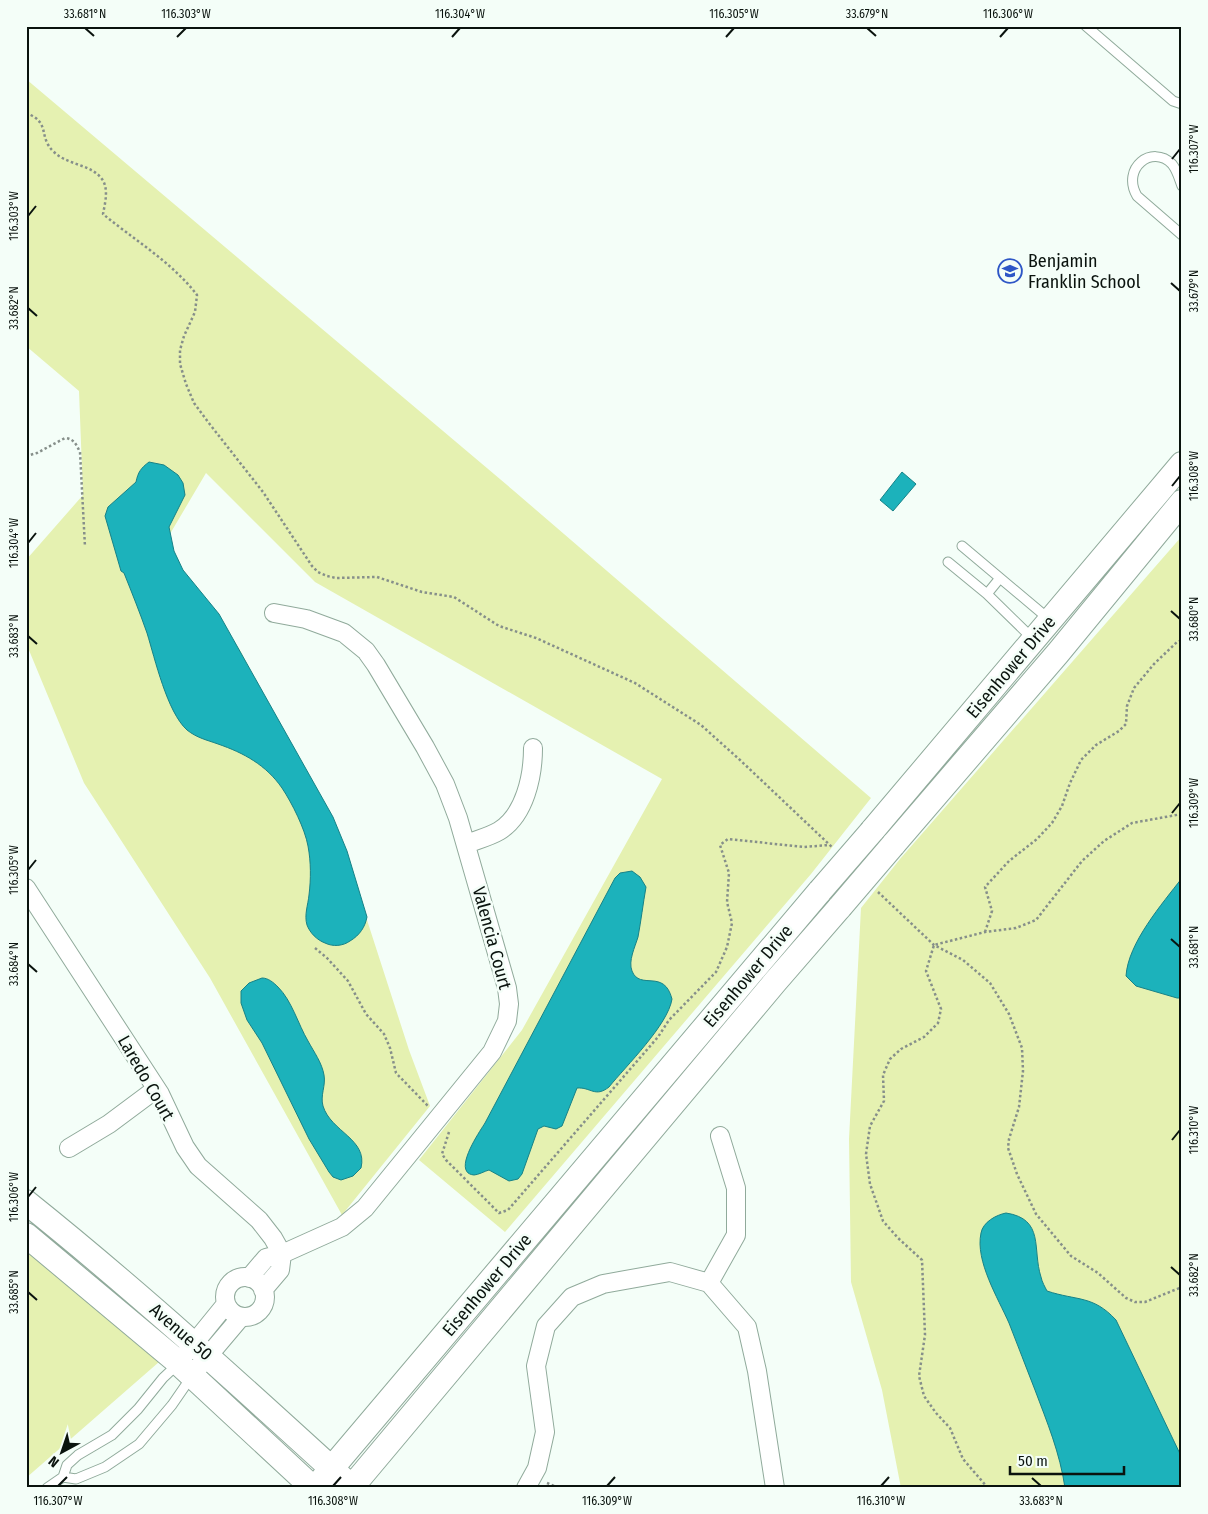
<svg xmlns="http://www.w3.org/2000/svg" width="1208" height="1514" viewBox="0 0 1208 1514" font-family="'Fira Sans Condensed',sans-serif">
  <rect width="100%" height="100%" fill="#f4fef8"/>
  <!-- green -->
  <path fill="#e5f1b1" d="M26,79L514,491L871,798L811,874L505,1232L419,1160L522,1030L662,779L315,582L206,473L164,544L240,650L346,855L409,1050L430,1106L342,1215L210,978L84,783L26,643V560L83,495L79,391L26,346Z
    M1182,536V1488H901L882,1390L851,1282L849,1139L861,908L900,859Z
    M26,1251L70,1285L159,1362L26,1478Z"/>
  <!-- water -->
  <path fill="#1cb2bb" stroke="#178287" d="M149,462L164,465L178,475L183,483L185,495L169,527L174,551L183,570L219,614L333,817L347,851L367,917C365,927 360,935 350,941C343,946 333,947 325,943C317,940 310,933 307,925C304,915 308,905 309,895C311,879 311,862 308,846C305,829 292,803 282,788C266,765 244,753 218,744C207,740 197,738 187,730C167,712 155,659 147,633C140,613 132,593 124,573L121,571L105,516L108,507L136,482C138,472 141,468 149,462Z
    M902,472L916,484L893,511L880,500Z
    M632,871L640,877L646,887C643,904 641,921 638,937C635,947 628,961 632,971C640,991 664,968 672,999C668,1025 626,1066 609,1087C595,1098 591,1087 577,1088L562,1126L556,1129L544,1126L538,1129L522,1174L518,1179L509,1181L489,1170C485,1171 478,1175 474,1175C451,1173 480,1131 485,1123L615,878L620,873Z
    M1182,878V998H1177L1136,986L1126,976C1128,943 1162,904 1182,878Z
    M262,978C268,978 273,982 278,987C292,1001 298,1024 308,1041C314,1052 322,1063 324,1075C326,1086 320,1095 323,1106C331,1132 368,1139 361,1168L353,1176L341,1180L333,1177L329,1172L309,1139L262,1043L247,1020L241,1003V991L249,983Z
    M1006,1213C1045,1219 1032,1249 1041,1277C1042,1282 1045,1287 1047,1291C1077,1301 1093,1295 1116,1320L1182,1458V1488H1065C1060,1453 1047,1422 1035,1390C1026,1368 1018,1345 1009,1323C998,1298 975,1261 981,1233C983,1222 996,1215 1006,1213Z"/>
  <g fill="none" stroke-linecap="round" stroke-linejoin="round">
    <!-- lane casing -->
    <g stroke="#90aa9b" stroke-width="11">
      <path id="lane" d="M1086,26L1173,101L1182,104
        M1182,186C1179,178 1177,170 1172,164C1152,144 1121,168 1137,196L1182,235
        M962,546L1050,620
        M948,562L987,594L1033,639
        M987,594L1000,578
        M63,1477L76,1479L105,1467L139,1444L172,1405L192,1376
        M47,1488L63,1477L67,1465L78,1455L112,1435L138,1409L163,1378L179,1363"/>
    </g>
    <!-- street casing -->
    <g stroke="#90aa9b" stroke-width="20">
      <path id="street" d="M466,844C476,840 489,837 499,831C525,815 533,776 533,748
        M26,888L160,1094L185,1147L198,1166L259,1220L273,1238L282,1254
        M69,1148L109,1124L156,1089
        M225 1297a20 20 0 1 1 40 0a20 20 0 1 1-40 0Z
        M249,1278L266,1258L282,1254L342,1227L365,1208L492,1052L507,1021L509,1004L507,988L458,818L445,784L425,747L376,665L366,651L344,633L306,619L274,613
        M709,1283L747,1327L757,1371L775,1488
        M709,1283L736,1235V1188L720,1136
        M263,1290L280,1270L282,1254
        M187,1352L226,1304
        M192,1375L241,1317
        M526,1488L537,1468L545,1432L536,1366L546,1326L572,1297L603,1284L670,1272L709,1283"/>
    </g>
    <!-- secondary casing -->
    <g stroke="#90aa9b" stroke-width="26">
      <path id="secondary" d="M872,831L1182,464
        M893,845L1058,653L1182,502
        M26,1202C136,1290 239,1384 343,1479
        M26,1235L173,1358L313,1488
        M315,1488L820,891
        M351,1488L775,982L840,907"/>
    </g>
    <!-- path -->
    <path stroke="#868f8a" stroke-width="2.5" stroke-dasharray="2.5 2.5" stroke-linecap="butt" d="M26,113C52,123 37,136 54,152C67,165 91,164 102,179C109,189 105,203 103,214C133,239 173,263 197,295L195,312L184,336L180,350V364L186,384L194,403L208,422L263,492L312,566L318,572L327,576L336,578L377,577L422,592L454,597L499,626L536,638L635,683L701,725L740,760L833,848
      M26,456L37,453L65,438C74,439 76,444 80,452L85,547
      M878,892L934,945L963,960L990,983L1009,1014L1022,1048L1023,1071L1019,1107L1009,1139L1008,1148L1017,1174L1036,1214L1071,1256L1098,1273L1126,1298L1135,1302H1145L1182,1287
      M985,932L992,911L985,887L1009,861L1037,839L1052,823L1062,806L1070,783L1081,760L1096,745L1119,731L1126,724L1127,706L1134,688L1154,664L1177,642L1182,640
      M315,948L327,958L348,981L366,1014L384,1034L390,1048L396,1073L428,1106
      M449,1132L442,1154L446,1160L499,1213L508,1210L658,1037L669,1020L716,972L727,947L732,923L727,902L729,873L720,845L728,839L804,847L829,845
      M547,1483L559,1488
      M988,1488L963,1459L950,1428L936,1413L924,1396L919,1376L925,1335L922,1260L898,1238L883,1221L870,1184L866,1154L870,1126L884,1101L883,1075L890,1059L901,1049L924,1037L938,1023L941,1009L926,971L934,945L985,932L1016,928L1036,920L1082,861L1104,841L1132,823L1182,814"/>
    <!-- lane -->
    <use href="#lane" stroke="#fff" stroke-width="9"/>
    <!-- street -->
    <use href="#street" stroke="#fff" stroke-width="18"/>
    <!-- secondary -->
    <use href="#secondary" stroke="#fff" stroke-width="24"/>
    <!-- secondary-bridge casing -->
    <g stroke="#90aa9b" stroke-width="26" stroke-linecap="butt">
      <path id="secondary-bridge" d="M820,891L872,831
        M840,907L893,845"/>
    </g>
    <!-- secondary-bridge -->
    <use href="#secondary-bridge" stroke="#fff" stroke-width="24"/>
  </g>
  <!-- ticks -->
  <path fill="none" stroke="#0a130e" stroke-width="2" d="M85,28L94,36M867,28L876,36M177,37L186,28M452,37L460,28M726,37L734,28M1000,37L1008,28M1172,159L1180,149M28,216L36,206M1171,283L1180,291M28,308L37,316M1172,486L1180,476M28,543L36,533M1171,611L1180,619M28,636L37,644M1172,813L1180,803M28,870L36,860M1171,939L1180,947M28,964L37,972M1172,1140L1180,1130M28,1197L36,1187M1171,1267L1180,1275M28,1292L37,1300M1032,1478L1041,1486M58,1486L67,1477M333,1486L341,1477M607,1486L615,1477M881,1486L889,1477"/>
  <!-- icons -->
  <defs>
    <g id="school-ring" transform="scale(1.25)"><circle r="9.5" fill="#f4fef8" stroke="#2e56c6" stroke-width="1.5"/><path d="M0-5L7-2L0 1L-7-2ZM-4 1L0 2.5L4 1V4Q0 6-4 4Z" fill="#2e56c6"/></g>
  </defs>
  <g fill-rule="evenodd">
    <use href="#school-ring" x="1010" y="271"/>
  </g>
  <g text-anchor="middle" dominant-baseline="central" stroke-width="5" stroke-linejoin="round" paint-order="stroke">
    <!-- poi labels -->
    <g font-size="18" fill="#0a130e" stroke="#f4fef8" text-anchor="start">
      <text x="1028" y="261">Benjamin<tspan x="1028" dy="21">Franklin School</tspan></text>
    </g>
    <!-- street labels -->
    <g font-size="18" fill="#0a130e" stroke="#f4fef8">
      <text transform="translate(1011 667) rotate(-50)">Eisenhower Drive</text>
      <text transform="translate(492 938) rotate(75)">Valencia Court</text>
      <text transform="translate(748 976) rotate(-50)">Eisenhower Drive</text>
      <text transform="translate(146 1078) rotate(60)">Laredo Court</text>
      <text transform="translate(487 1285) rotate(-50)">Eisenhower Drive</text>
      <text transform="translate(181 1332) rotate(41)">Avenue 50</text>
    </g>
  </g>
  <!-- border -->
  <rect width="1208" height="1514" fill="none" stroke="#f4fef8" stroke-width="55"/>
  <!-- north arrow -->
  <g transform="translate(62 1452) rotate(220)" stroke="#f4fef8" stroke-width="4" paint-order="stroke">
  <path d="M0-4L9 19L0 12L-9 19Z" fill="#0a130e"/>
  <text y="-8" font-size="14" font-weight="bold" text-anchor="middle" fill="#0a130e">N</text>
  </g>
  <!-- scale -->
  <path d="M1010 1466v8h114v-8" fill="none" stroke="#0a130e" stroke-width="2.5"/>
  <text x="1018" y="1466" font-size="15" fill="#0a130e" stroke="#f4fef8" stroke-width="4" paint-order="stroke">50 m</text>
  <rect x="28" y="28" width="1152" height="1458" fill="none" stroke="#0a130e" stroke-width="2"/>
  <g font-size="12" text-anchor="middle" fill="#0a130e">
    <text x="85" y="18">33.681°N</text>
    <text x="186" y="18">116.303°W</text>
    <text x="460" y="18">116.304°W</text>
    <text x="734" y="18">116.305°W</text>
    <text x="867" y="18">33.679°N</text>
    <text x="1008" y="18">116.306°W</text>
    <text transform="translate(1194 149) rotate(-90)" y="4">116.307°W</text>
    <text transform="translate(14 216) rotate(-90)" y="4">116.303°W</text>
    <text transform="translate(1194 291) rotate(-90)" y="4">33.679°N</text>
    <text transform="translate(14 308) rotate(-90)" y="4">33.682°N</text>
    <text transform="translate(1194 476) rotate(-90)" y="4">116.308°W</text>
    <text transform="translate(14 543) rotate(-90)" y="4">116.304°W</text>
    <text transform="translate(1194 619) rotate(-90)" y="4">33.680°N</text>
    <text transform="translate(14 636) rotate(-90)" y="4">33.683°N</text>
    <text transform="translate(1194 803) rotate(-90)" y="4">116.309°W</text>
    <text transform="translate(14 870) rotate(-90)" y="4">116.305°W</text>
    <text transform="translate(1194 947) rotate(-90)" y="4">33.681°N</text>
    <text transform="translate(14 964) rotate(-90)" y="4">33.684°N</text>
    <text transform="translate(1194 1130) rotate(-90)" y="4">116.310°W</text>
    <text transform="translate(14 1197) rotate(-90)" y="4">116.306°W</text>
    <text transform="translate(1194 1275) rotate(-90)" y="4">33.682°N</text>
    <text transform="translate(14 1292) rotate(-90)" y="4">33.685°N</text>
    <text x="58" y="1505">116.307°W</text>
    <text x="333" y="1505">116.308°W</text>
    <text x="607" y="1505">116.309°W</text>
    <text x="881" y="1505">116.310°W</text>
    <text x="1041" y="1505">33.683°N</text>
  </g>
</svg>
